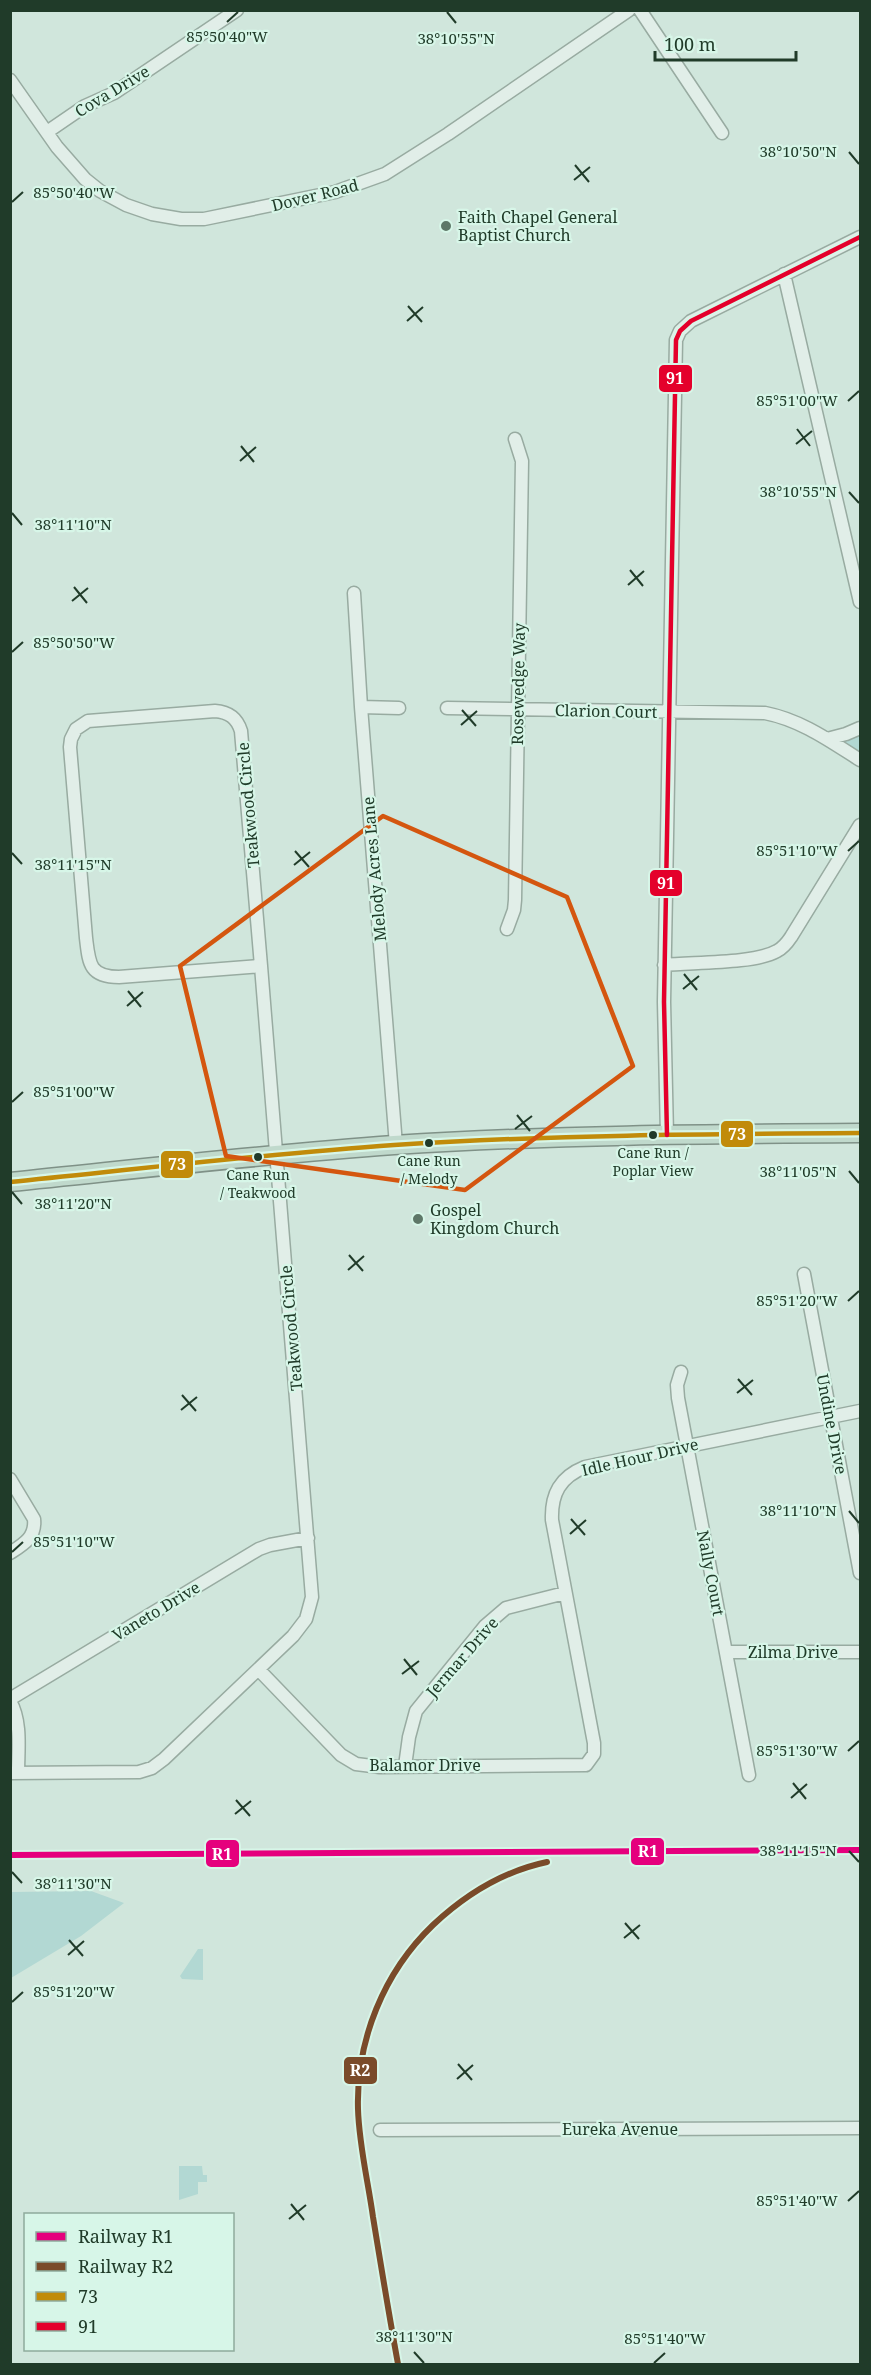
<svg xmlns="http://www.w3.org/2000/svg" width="871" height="2375" viewBox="0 0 871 2375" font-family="'Noto Serif',serif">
  <rect width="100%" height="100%" fill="#d0e6dc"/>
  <!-- green -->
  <path fill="#b2d8d3" d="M860,735V755L844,745L843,742Z
    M91,1891L124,1903L81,1936L11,1978V1892Z
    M198,1949H203V1980L182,1979L180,1976Z
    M179,2166H202L203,2175H207V2182H198V2194L179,2200Z"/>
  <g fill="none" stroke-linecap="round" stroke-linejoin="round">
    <!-- minor casing -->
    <g stroke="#98aba1" stroke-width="15">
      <path id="minor" d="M640,10L722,133
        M10,80L57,147L85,179L100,191L126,205L152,214L181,219H204L335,192L385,174L448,134L629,10
        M47,132L85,106L114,93L237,10
        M784,274L860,602
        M354,593L361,707L396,1145
        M361,707L399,708
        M447,708L765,713C801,720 830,741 860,760
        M215,711C229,712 237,718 241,731L261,966L119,977C89,977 89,963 86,938L70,747L71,739L76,729L88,721Z
        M827,739L846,734L860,728
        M507,929L514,910L515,900L522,461L515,439
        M664,965C693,962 754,964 777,951C783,948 787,943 791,937L860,825
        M667,1135L664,1002L676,340L680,331L691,321L860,237
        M804,1274L860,1573
        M681,1372L677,1385L678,1398L749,1775
        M10,1479L34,1519C36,1537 24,1544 10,1553
        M726,1652H860
        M259,1670L341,1755L356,1764L380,1767L586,1765L594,1754V1743L552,1520C551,1494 560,1477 585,1467L860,1411
        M10,1699L259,1549L270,1545L308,1538
        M10,1701C22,1722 18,1750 18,1773
        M405,1766L409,1737L416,1711L485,1626L506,1608L565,1593
        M10,1773L139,1772L152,1768L164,1759L293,1636L306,1619L312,1597L261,966
        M380,2130L860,2128"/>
    </g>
    <!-- highway casing -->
    <g stroke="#7f9187" stroke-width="21">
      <path id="highway" d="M10,1182C138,1169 266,1154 394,1145C549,1135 705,1134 860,1133"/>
    </g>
    <!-- minor -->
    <use href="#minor" stroke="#e1eee8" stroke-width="12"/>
    <!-- highway -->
    <use href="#highway" stroke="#c0d9cc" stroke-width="18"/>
    <!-- bus-1 casing -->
    <g stroke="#d7f6e8" stroke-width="9">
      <path id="bus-1" d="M10,1182C138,1169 266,1154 394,1145C549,1135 705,1134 860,1133"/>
    </g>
    <!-- bus-2 casing -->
    <g stroke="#d7f6e8" stroke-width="9">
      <path id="bus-2" d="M667,1135L664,1002L676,340L680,331L691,321L860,237"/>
    </g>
    <!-- bus-1 -->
    <use href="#bus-1" stroke="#c18b0a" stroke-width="4.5"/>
    <!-- bus-2 -->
    <use href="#bus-2" stroke="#e4002b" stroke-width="4.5"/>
    <!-- rail-1 casing -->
    <g stroke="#d7f6e8" stroke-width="10">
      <path id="rail-1" d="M10,1855L860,1850"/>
    </g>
    <!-- rail-2 casing -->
    <g stroke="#d7f6e8" stroke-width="10">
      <path id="rail-2" d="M398,2364C389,2315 381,2266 373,2217C368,2181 359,2145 358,2109C356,2040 384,1972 433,1925C465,1895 504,1871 547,1862"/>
    </g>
    <!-- rail-1 -->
    <use href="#rail-1" stroke="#e5007d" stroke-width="6"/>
    <!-- rail-2 -->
    <use href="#rail-2" stroke="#7a4b2a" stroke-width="6"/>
  </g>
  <!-- marked area -->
  <path fill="none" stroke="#d4560f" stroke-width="4.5" stroke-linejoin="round" d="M383,816L567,897L633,1066L465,1190L226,1156L180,966Z"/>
  <!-- ticks -->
  <path fill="none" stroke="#203b29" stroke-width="2" d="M447,12L456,23M227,22L238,12M849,152L859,164M575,165L589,182M574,180L590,167M12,202L23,192M408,306L422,322M407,321L423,307M848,401L859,391M797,429L810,446M796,444L812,431M241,446L254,462M240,461L256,447M849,492L859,503M12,513L22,525M630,570L643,586M628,585L644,571M74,587L87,603M72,601L88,588M12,652L23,642M462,710L476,726M461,725L477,711M295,851L309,867M848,851L859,841M12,853L22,864M294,865L310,852M684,974L697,990M683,989L699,976M128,991L141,1007M127,1006L143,992M12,1102L23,1092M517,1115L530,1131M515,1129L532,1116M849,1171L859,1183M12,1192L22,1204M349,1255L363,1271M348,1270L364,1256M848,1301L859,1291M738,1379L752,1395M737,1393L753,1380M182,1395L196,1411M181,1410L197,1397M849,1511L859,1523M571,1519L585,1535M570,1534L586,1520M12,1552L23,1542M404,1659L417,1675M402,1674L419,1661M848,1751L859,1741M793,1783L806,1799M791,1798L807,1784M236,1800L250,1816M235,1814L251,1801M849,1851L859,1862M12,1872L22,1883M625,1923L639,1939M624,1938L640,1925M69,1940L83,1956M68,1955L84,1941M12,2002L23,1992M458,2064L472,2080M457,2079L473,2065M848,2201L859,2191M291,2204L304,2220M289,2219L306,2205M414,2352L424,2363M654,2363L665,2353"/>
  <!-- markers -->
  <g fill="#5e7768" stroke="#d7f6e8" stroke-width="2">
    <circle cx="446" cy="226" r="6"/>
    <circle cx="418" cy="1219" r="6"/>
  </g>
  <g fill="#203b29" stroke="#d7f6e8" stroke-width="2">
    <circle cx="653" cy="1135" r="5"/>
    <circle cx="429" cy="1143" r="5"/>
    <circle cx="258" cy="1157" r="5"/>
  </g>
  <g text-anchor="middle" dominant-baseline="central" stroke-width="4.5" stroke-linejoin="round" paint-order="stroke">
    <!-- bus labels -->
    <g font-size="14" fill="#203b29" stroke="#d7f6e8">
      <text x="653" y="1152">Cane Run /<tspan x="653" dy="18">Poplar View</tspan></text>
      <text x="429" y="1160">Cane Run<tspan x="429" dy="18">/ Melody</tspan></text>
      <text x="258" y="1174">Cane Run<tspan x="258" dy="18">/ Teakwood</tspan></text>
    </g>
    <!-- street labels -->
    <g font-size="16" fill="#203b29" stroke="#d7f6e8">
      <text transform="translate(112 91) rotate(-31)">Cova Drive</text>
      <text transform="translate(315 195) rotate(-14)">Dover Road</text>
      <text transform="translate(518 684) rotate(-89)">Rosewedge Way</text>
      <text transform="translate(606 711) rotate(1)">Clarion Court</text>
      <text transform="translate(248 805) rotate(-95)">Teakwood Circle</text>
      <text transform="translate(374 869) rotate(-95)">Melody Acres Lane</text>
      <text transform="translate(291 1328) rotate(-95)">Teakwood Circle</text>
      <text transform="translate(832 1424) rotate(79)">Undine Drive</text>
      <text transform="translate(640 1457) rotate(-13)">Idle Hour Drive</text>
      <text transform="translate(711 1573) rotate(79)">Nally Court</text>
      <text transform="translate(156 1611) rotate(-31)">Vaneto Drive</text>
      <text x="793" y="1652">Zilma Drive</text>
      <text transform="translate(462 1657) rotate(-49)">Jermar Drive</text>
      <text x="425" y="1765">Balamor Drive</text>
      <text x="620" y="2129">Eureka Avenue</text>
    </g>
    <!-- poi labels -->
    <g font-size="16" fill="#203b29" stroke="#d7f6e8" text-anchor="start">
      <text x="458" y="217">Faith Chapel General<tspan x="458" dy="18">Baptist Church</tspan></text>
      <text x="430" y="1210">Gospel<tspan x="430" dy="18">Kingdom Church</tspan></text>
    </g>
  </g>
  <g font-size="15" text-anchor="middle" fill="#203b29" stroke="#d7f6e8" stroke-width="4.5" stroke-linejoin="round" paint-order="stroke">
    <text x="227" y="42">85°50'40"W</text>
    <text x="456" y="44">38°10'55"N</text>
    <text x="798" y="157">38°10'50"N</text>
    <text x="74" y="198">85°50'40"W</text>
    <text x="797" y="406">85°51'00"W</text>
    <text x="798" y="497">38°10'55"N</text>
    <text x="73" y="530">38°11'10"N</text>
    <text x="74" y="648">85°50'50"W</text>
    <text x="797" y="856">85°51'10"W</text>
    <text x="73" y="870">38°11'15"N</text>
    <text x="74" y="1097">85°51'00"W</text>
    <text x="798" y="1177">38°11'05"N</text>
    <text x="73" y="1209">38°11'20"N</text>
    <text x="797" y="1306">85°51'20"W</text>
    <text x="798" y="1516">38°11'10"N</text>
    <text x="74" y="1547">85°51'10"W</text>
    <text x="797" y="1756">85°51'30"W</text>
    <text x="798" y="1856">38°11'15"N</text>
    <text x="73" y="1889">38°11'30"N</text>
    <text x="74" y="1997">85°51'20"W</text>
    <text x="797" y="2206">85°51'40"W</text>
    <text x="414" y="2342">38°11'30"N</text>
    <text x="665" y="2344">85°51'40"W</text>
  </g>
  <g stroke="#d7f6e8" stroke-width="2">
    <rect x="658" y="364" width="35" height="29" rx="6" fill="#e4002b"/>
    <rect x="649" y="869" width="34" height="28" rx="6" fill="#e4002b"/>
    <rect x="720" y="1120" width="34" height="28" rx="6" fill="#c18b0a"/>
    <rect x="160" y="1150" width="34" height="29" rx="6" fill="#c18b0a"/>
    <rect x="630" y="1837" width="35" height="29" rx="6" fill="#e5007d"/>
    <rect x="205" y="1839" width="35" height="29" rx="6" fill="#e5007d"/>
    <rect x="343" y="2056" width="35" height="29" rx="6" fill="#7a4b2a"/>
  </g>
  <g font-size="16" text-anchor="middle" font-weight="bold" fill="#fff">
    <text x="675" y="384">91</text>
    <text x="666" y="889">91</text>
    <text x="737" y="1140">73</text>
    <text x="177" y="1170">73</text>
    <text x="648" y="1857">R1</text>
    <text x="222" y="1860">R1</text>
    <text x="360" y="2076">R2</text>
  </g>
  <!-- border -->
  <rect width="871" height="2375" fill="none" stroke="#203b29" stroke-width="24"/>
  <!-- legend -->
  <rect x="24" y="2213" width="210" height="138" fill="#d7f6e8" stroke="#8eab9c" stroke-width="1.5"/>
  <rect x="36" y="2232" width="30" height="9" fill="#e5007d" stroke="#8eab9c" stroke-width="1.5"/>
  <text x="78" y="2243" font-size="18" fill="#203b29">Railway R1</text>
  <rect x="36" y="2262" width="30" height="9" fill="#7a4b2a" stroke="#8eab9c" stroke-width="1.5"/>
  <text x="78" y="2273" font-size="18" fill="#203b29">Railway R2</text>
  <rect x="36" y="2292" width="30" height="9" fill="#c18b0a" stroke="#8eab9c" stroke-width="1.5"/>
  <text x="78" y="2303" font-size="18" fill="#203b29">73</text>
  <rect x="36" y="2322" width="30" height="9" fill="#e4002b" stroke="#8eab9c" stroke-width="1.5"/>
  <text x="78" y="2333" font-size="18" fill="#203b29">91</text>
  <!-- scale -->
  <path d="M655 51v9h141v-9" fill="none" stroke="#203b29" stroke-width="3"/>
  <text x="664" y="51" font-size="18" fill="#203b29" stroke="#d7f6e8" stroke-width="4.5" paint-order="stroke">100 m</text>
</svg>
